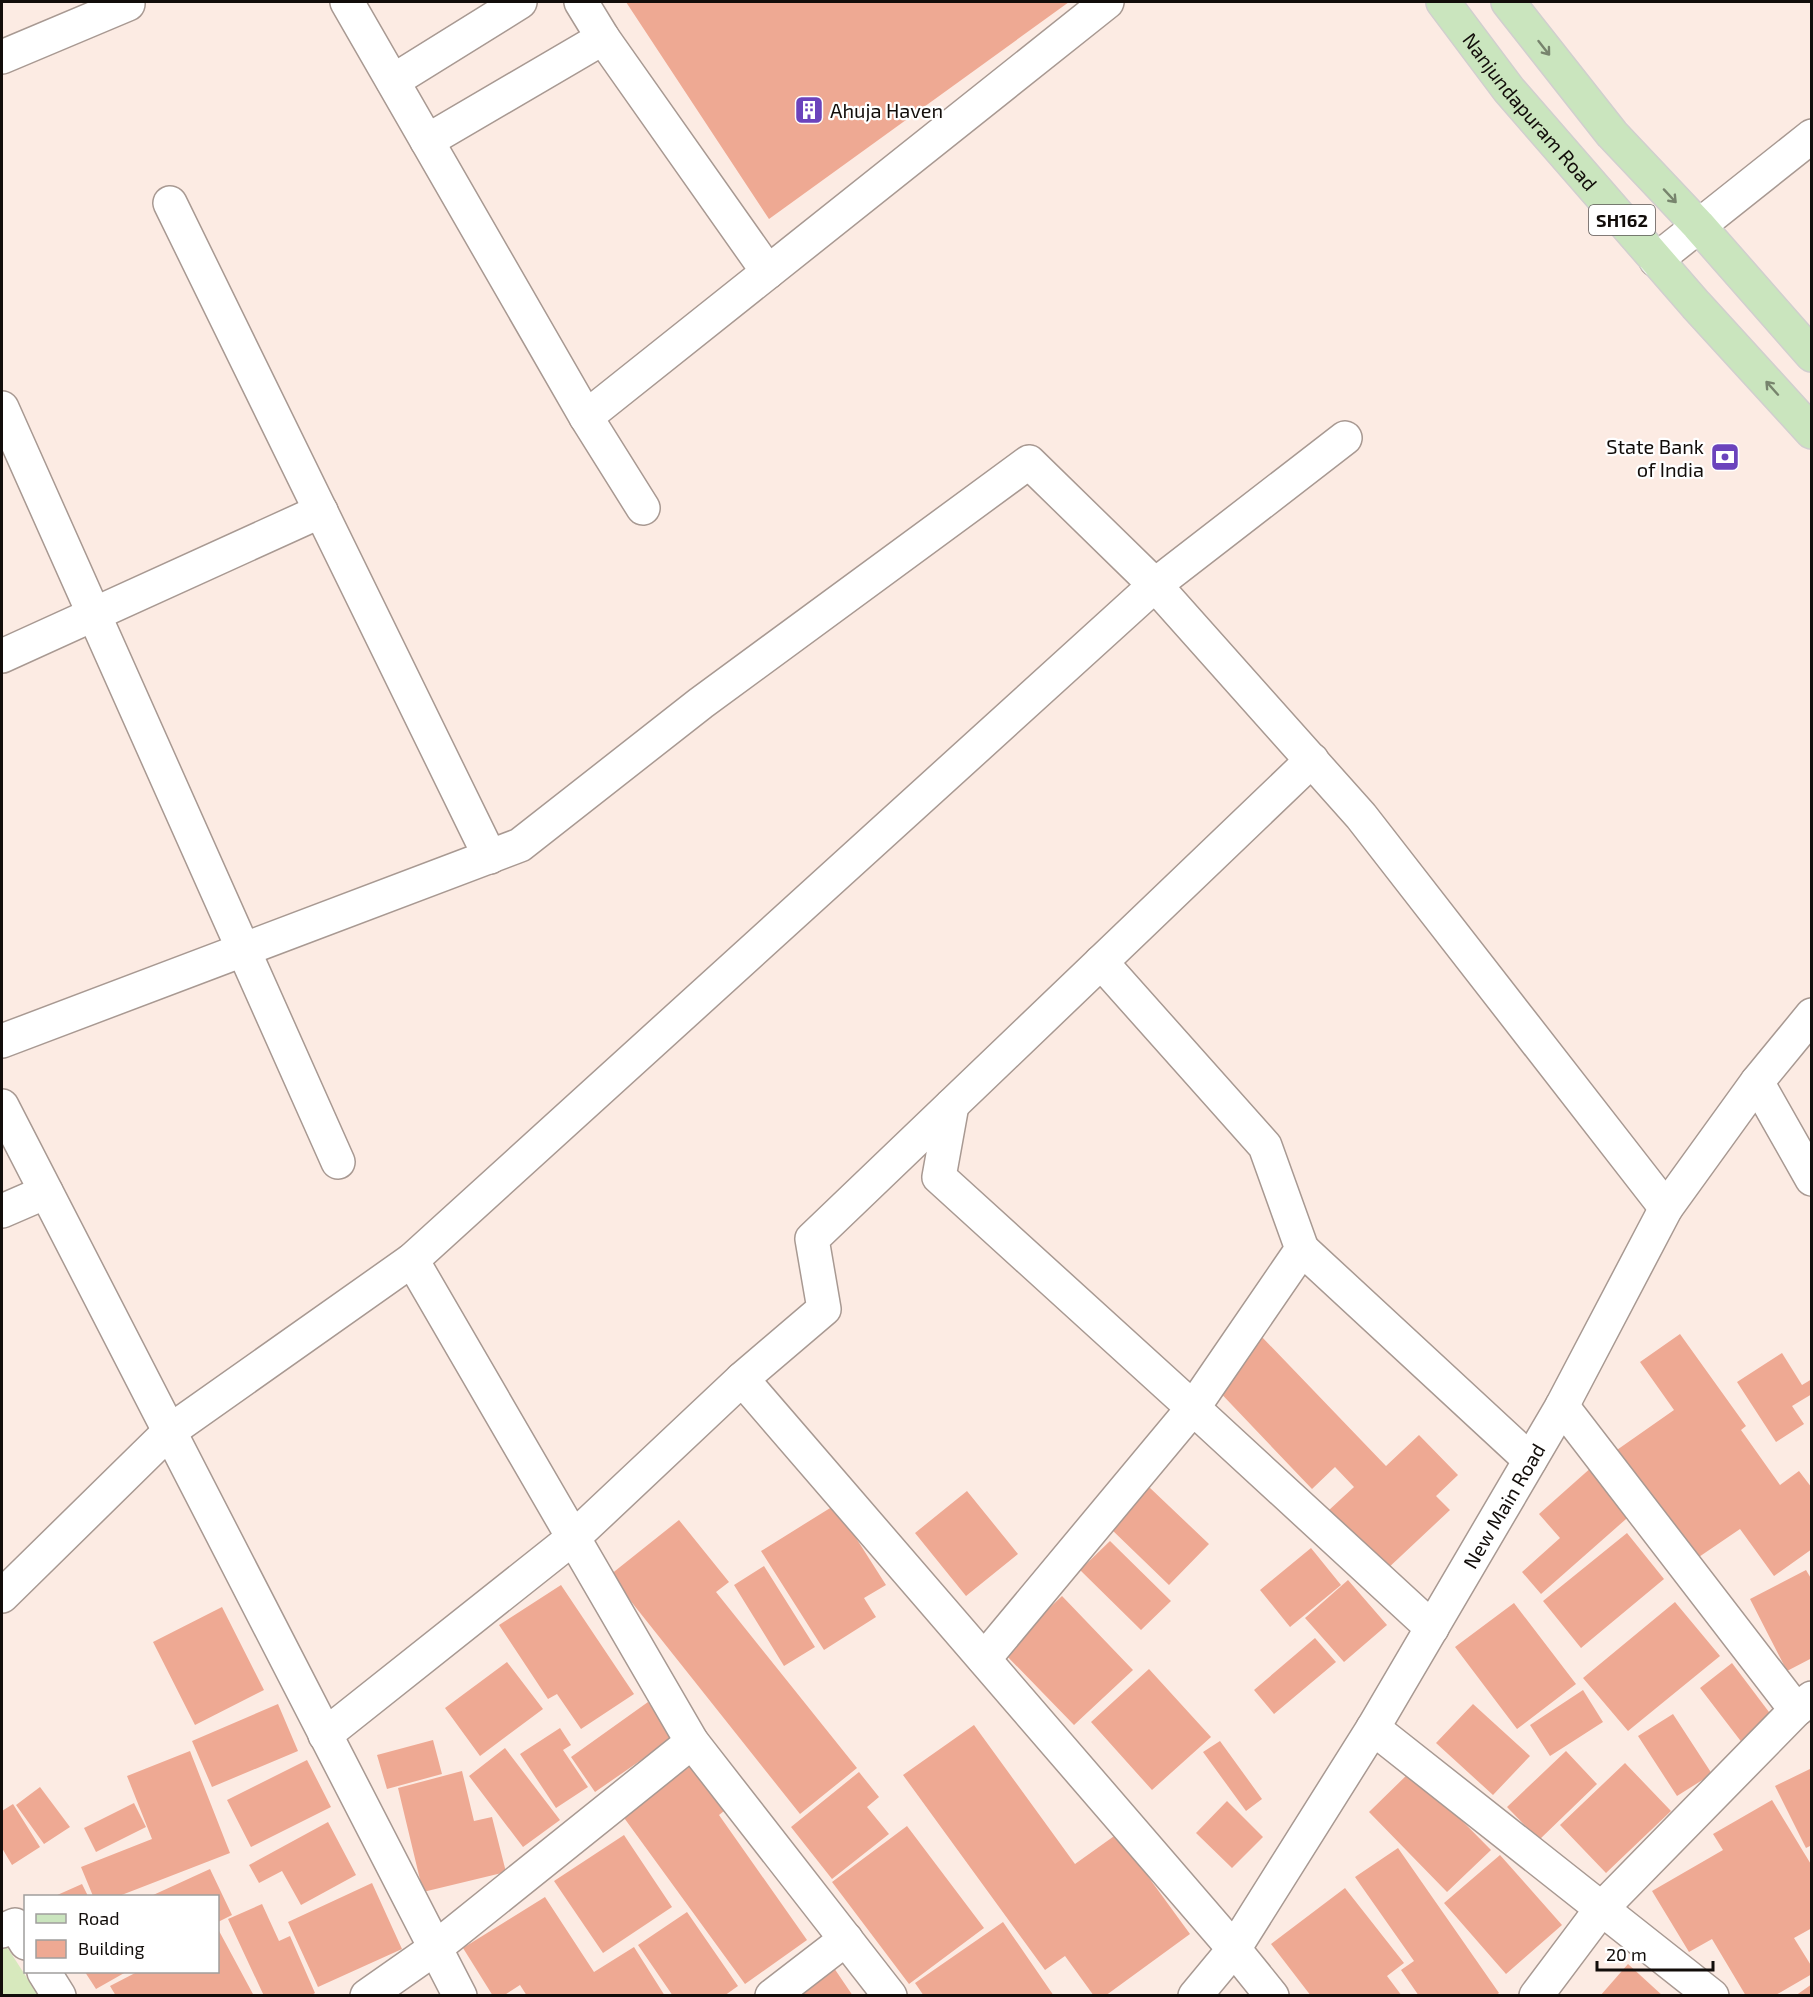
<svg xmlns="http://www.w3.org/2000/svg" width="1813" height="1997" viewBox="0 0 1813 1997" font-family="'Exo 2',sans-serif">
  <rect width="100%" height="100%" fill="#fcebe3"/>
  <!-- green -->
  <path fill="#d7e9bd" d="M7,1947L38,1995H2V1950Z"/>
  <!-- building -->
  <path fill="#eea993" d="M626,2H1069L769,219Z
    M1680,1334L1746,1426L1741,1430L1780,1485L1799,1471L1812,1488V1549L1774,1576L1740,1529L1693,1561L1614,1452L1674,1410L1640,1362Z
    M1262,1337L1386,1466L1419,1435L1458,1475L1436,1496L1450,1510L1385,1571L1328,1511L1354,1487L1335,1467L1312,1489L1212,1384Z
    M1782,1353L1802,1385L1812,1379V1394L1792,1406L1804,1424L1776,1442L1737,1382Z
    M1593,1466L1634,1512L1541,1594L1522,1572L1560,1538L1539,1514Z
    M1149,1487L1209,1544L1169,1585L1110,1528Z
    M967,1491L1018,1554L966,1596L915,1533Z
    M835,1505L886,1585L864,1598L876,1617L824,1650L761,1551Z
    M679,1520L729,1582L716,1592L857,1768L800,1814L610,1575Z
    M1627,1533L1664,1579L1581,1648L1543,1601Z
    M1110,1541L1171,1601L1141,1630L1080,1570Z
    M1311,1548L1341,1585L1290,1627L1260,1590Z
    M764,1566L815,1647L784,1666L734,1585Z
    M1806,1570L1812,1580V1658L1787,1671L1750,1599Z
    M1348,1580L1387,1625L1344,1662L1305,1618Z
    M561,1585L634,1694L581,1729L557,1694L548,1699L499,1625Z
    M1062,1596L1133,1670L1074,1725L1003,1652Z
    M1675,1602L1720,1656L1628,1731L1583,1678Z
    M1514,1603L1576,1684L1517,1729L1455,1647Z
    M222,1607L264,1690L195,1725L153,1642Z
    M1315,1638L1336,1662L1274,1714L1254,1690Z
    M507,1662L543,1709L480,1756L445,1708Z
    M1732,1663L1775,1720L1743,1744L1700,1688Z
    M1149,1669L1211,1737L1152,1790L1091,1722Z
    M1583,1690L1603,1722L1550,1756L1530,1725Z
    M648,1702L673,1738L595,1792L571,1757Z
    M278,1704L298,1751L212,1787L192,1741Z
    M1473,1704L1530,1756L1493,1795L1436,1743Z
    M1673,1714L1712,1774L1677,1796L1638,1736Z
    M974,1725L1075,1864L1117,1834L1190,1934L1105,1996H1094L1065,1956L1045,1970L903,1775Z
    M560,1728L571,1745L563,1750L588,1787L556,1808L520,1754Z
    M433,1740L442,1774L387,1789L377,1755Z
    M1220,1741L1262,1799L1246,1811L1203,1752Z
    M505,1748L560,1820L523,1847L469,1776Z
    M190,1751L230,1853L119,1896H93L81,1867L152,1839L127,1776Z
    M1566,1751L1597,1784L1539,1840L1507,1807Z
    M307,1760L331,1807L251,1847L227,1800Z
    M1625,1763L1671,1811L1606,1873L1560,1825Z
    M691,1766L724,1811L719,1815L807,1940L745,1984L622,1815Z
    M1812,1768V1845L1806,1848L1775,1786Z
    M1412,1770L1491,1850L1447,1892L1369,1812Z
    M462,1771L474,1821L492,1817L506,1872L423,1892L398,1788Z
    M859,1772L879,1797L867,1807L889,1834L832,1879L791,1827Z
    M40,1787L70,1827L44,1844L16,1805Z
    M1772,1800L1812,1866V1928L1794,1938L1812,1967V1974L1774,1996H1746L1712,1939L1689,1952L1652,1891L1723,1850L1713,1834Z
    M1227,1801L1263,1837L1232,1868L1196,1833Z
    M134,1803L146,1827L96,1852L84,1828Z
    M13,1804L40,1847L12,1865L2,1848V1811Z
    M328,1822L356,1875L301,1905L282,1871L259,1883L249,1865Z
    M907,1826L984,1928L909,1984L832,1882Z
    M624,1835L672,1907L603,1953L554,1881Z
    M1398,1848L1499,1993L1495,1996H1419L1401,1970L1414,1961L1355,1877Z
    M1500,1855L1562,1925L1506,1974L1444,1903Z
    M210,1869L232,1915L218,1922V1896H151Z
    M372,1883L402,1949L318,1987L288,1922Z
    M82,1884L88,1896H55Z
    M1345,1888L1404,1963L1387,1976L1402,1996H1311L1271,1944Z
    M545,1897L594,1972L634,1947L665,1996H527L520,1985L503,1996H493L463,1948Z
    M262,1904L279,1941L290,1936L315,1993L310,1996H264L228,1919Z
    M687,1912L738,1986L724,1996H673L638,1945Z
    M1003,1922L1054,1996H924L915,1983Z
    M218,1929L254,1996H116L110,1986L137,1972H218Z
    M1628,1964L1663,1996H1600Z
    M834,1968L853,1996H794Z
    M85,1972H126L96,1989Z
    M1812,1984V1996H1795Z"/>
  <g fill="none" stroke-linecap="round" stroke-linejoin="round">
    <!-- minor casing -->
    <g stroke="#a89992" stroke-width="36">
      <g id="minor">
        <path d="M347,2L586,417L643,508"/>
        <path d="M581,2L603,38L768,272"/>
        <path d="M2,57L128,4L127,2"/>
        <path d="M393,81L520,2"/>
        <path d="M427,141L603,38"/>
        <path d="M170,203L490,857"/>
        <path d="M1656,260L1812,136"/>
        <path d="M2,408L338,1162"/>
        <path d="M586,417L1107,2"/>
        <path d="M2,656L321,511"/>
        <path d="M2,1041L520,845L701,703L1029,462L1155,585L1361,816L1666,1208"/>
        <path d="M1757,1082L1812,1179"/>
        <path d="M952,1105L939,1177L1193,1408L1302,1249L1265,1146L1101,962"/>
        <path d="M2,1106L460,1996"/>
        <path d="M2,1211L46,1192"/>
        <path d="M1302,1249L1530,1460"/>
        <path d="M412,1260L692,1742L890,1996"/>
        <path d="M742,1379L824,1309L812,1239L1312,760"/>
        <path d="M1562,1406L1796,1710"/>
        <path d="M2,1596L170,1431L412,1260L1155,585L1345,438"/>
        <path d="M984,1659L1193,1408L1432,1628"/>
        <path d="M1373,1728L1712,1996"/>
        <path d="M325,1735L573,1538L742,1379L1234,1949L1272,1996"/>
        <path d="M2,1931L15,1925L26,1943"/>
        <path d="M44,1972L59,1996"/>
        <path d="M367,1996L434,1949L692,1742"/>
        <path d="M772,1996L846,1939"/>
        <path id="s1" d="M1195,1996L1234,1949L1373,1728L1562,1406L1666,1208L1757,1082L1812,1015"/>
        <path d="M1536,1996L1602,1908L1796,1710L1812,1698"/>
      </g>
    </g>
    <!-- major casing -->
    <g stroke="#d0cfce" stroke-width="36">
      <g id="major">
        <path id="s2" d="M1443,2L1509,90L1696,305L1812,432"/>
        <path d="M1508,2L1612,134L1698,225L1812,355"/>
      </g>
    </g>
    <!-- minor -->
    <use href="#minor" stroke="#fff" stroke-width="33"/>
    <!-- major -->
    <use href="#major" stroke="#cae5be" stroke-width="33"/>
  </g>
  <!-- one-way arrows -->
  <defs><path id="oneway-shaft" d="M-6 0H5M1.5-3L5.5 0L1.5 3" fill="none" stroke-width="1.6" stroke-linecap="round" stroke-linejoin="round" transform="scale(1.5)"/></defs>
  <g stroke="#77846d">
    <use href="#oneway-shaft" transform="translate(1544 48) rotate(52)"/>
    <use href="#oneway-shaft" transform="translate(1670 196) rotate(47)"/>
    <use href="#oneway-shaft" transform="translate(1772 388) rotate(-132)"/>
  </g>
  <!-- icons -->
  <defs>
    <g id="building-square" transform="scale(1.5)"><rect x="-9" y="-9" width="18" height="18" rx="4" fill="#6b43bc" stroke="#fff"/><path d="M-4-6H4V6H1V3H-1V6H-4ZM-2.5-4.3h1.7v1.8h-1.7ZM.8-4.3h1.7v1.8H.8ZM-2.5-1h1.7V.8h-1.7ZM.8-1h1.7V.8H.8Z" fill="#fff"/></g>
    <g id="bank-square" transform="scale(1.5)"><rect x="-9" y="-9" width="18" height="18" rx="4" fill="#6b43bc" stroke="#fff"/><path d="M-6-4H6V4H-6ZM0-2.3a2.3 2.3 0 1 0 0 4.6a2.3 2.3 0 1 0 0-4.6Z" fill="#fff"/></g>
  </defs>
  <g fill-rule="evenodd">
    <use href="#building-square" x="809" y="110"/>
    <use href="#bank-square" x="1725" y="457"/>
  </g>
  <g text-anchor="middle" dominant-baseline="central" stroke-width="4.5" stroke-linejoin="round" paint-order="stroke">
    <!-- shield labels -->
    <rect fill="#fff" stroke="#595654" stroke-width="1.5" x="1589" y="205" width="66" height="30" rx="4.5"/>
    <g font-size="18" font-weight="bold" fill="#120d0a">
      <text x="1622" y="220">SH162</text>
    </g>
    <!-- poi labels -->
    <g font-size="20" fill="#120d0a" stroke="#fff" text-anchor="start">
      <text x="830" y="110">Ahuja Haven</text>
      <text x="1704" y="446" text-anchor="end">State Bank<tspan x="1704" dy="23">of India</tspan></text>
    </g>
    <!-- street labels -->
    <g font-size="20" fill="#120d0a" stroke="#fff">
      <text stroke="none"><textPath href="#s2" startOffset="140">Nanjundapuram Road</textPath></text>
      <text stroke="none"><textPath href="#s1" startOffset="580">New Main Road</textPath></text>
    </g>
  </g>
  <!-- border -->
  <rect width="1813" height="1997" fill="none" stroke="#120d0a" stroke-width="6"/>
  <!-- legend -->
  <rect x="24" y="1895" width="195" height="78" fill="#ffffff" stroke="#a09e9d" stroke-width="1.5"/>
  <rect x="36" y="1914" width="30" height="9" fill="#cae5be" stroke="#a09e9d" stroke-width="1.5"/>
  <text x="78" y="1925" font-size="18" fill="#120d0a">Road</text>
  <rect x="36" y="1940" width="30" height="18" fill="#eea993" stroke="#a09e9d" stroke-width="1.5"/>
  <text x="78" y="1955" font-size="18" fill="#120d0a">Building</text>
  <!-- scale -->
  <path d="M1597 1961v9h116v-9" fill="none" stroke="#120d0a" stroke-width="3"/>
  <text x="1606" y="1961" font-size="18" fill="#120d0a" stroke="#ffffff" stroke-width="4.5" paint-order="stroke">20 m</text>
</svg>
